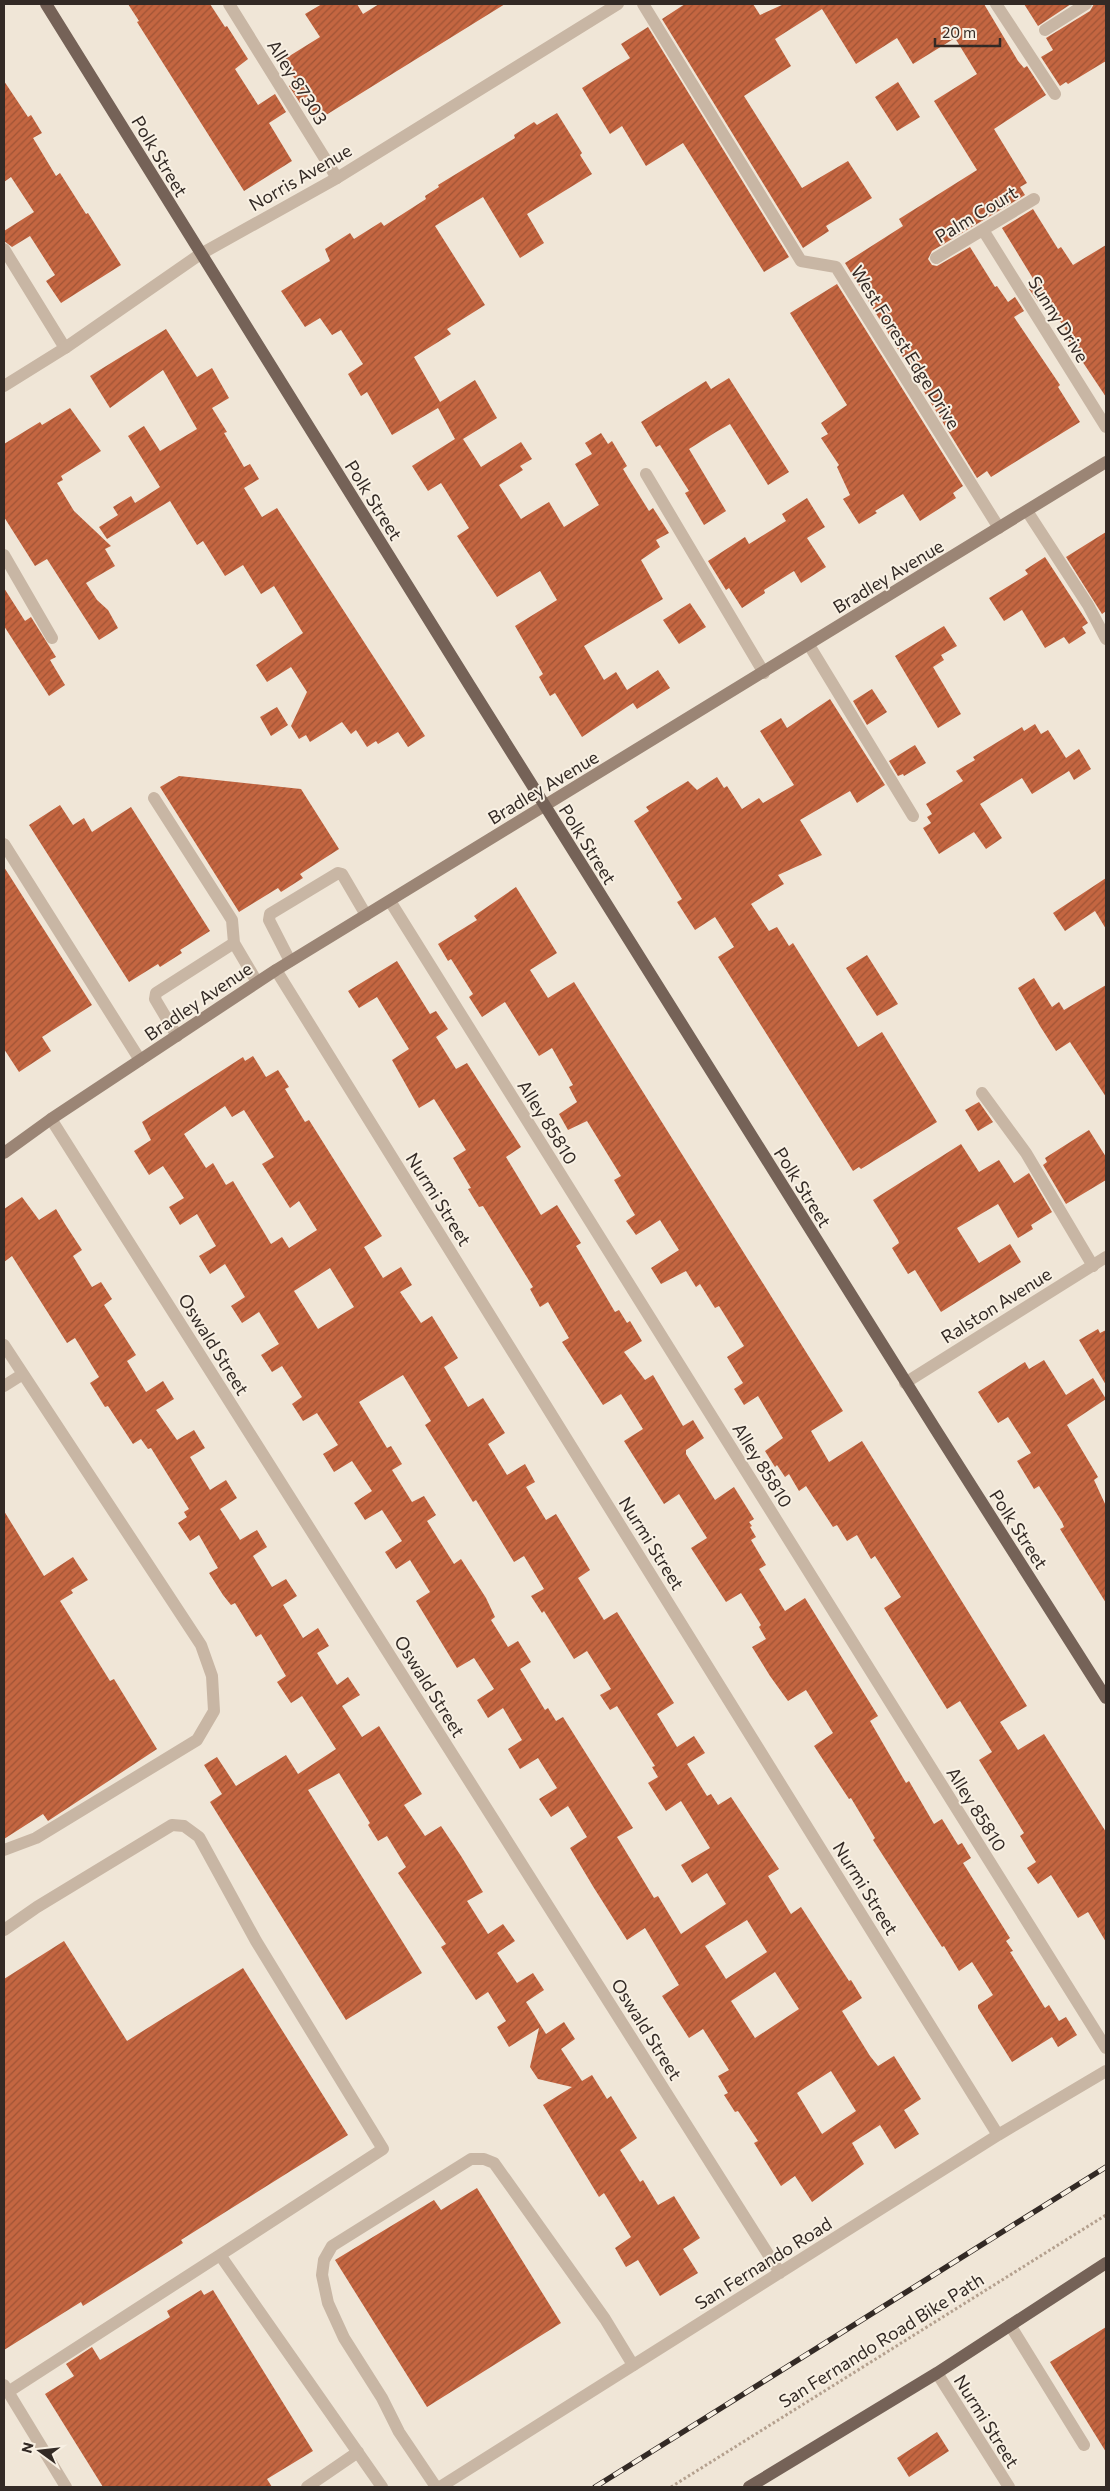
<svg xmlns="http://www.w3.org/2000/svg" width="1110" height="2491" viewBox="0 0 1110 2491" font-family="Commissioner,sans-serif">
  <defs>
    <pattern id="building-hatch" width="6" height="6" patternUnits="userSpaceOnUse" patternTransform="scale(1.25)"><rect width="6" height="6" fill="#c46641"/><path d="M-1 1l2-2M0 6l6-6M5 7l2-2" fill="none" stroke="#a05436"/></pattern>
  </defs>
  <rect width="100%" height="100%" fill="#f0e6d7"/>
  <!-- building -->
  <path fill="url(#building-hatch)" fill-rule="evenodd" d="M128,4H210L225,27L227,26L248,59L235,69L258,105L275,94L286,112L269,123L292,161L244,191L137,22L139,21Z
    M322,4H357L363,14L379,4H505L318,120L306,100L300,103L289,86L296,81L283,60L320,37L305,14Z
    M685,4H753L760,15L784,4H984L1018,61L1024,68L1027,66L1046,95L994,129L1027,183L1020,187L1025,195L932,251L928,259L932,265L937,266L970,247L995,287L997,286L1008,302L1015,297L1024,311L1014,317L1060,385L1058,387L1080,422L991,477L987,471L977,478L845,263L903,226L899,219L977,170L934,101L977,74L955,38L913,64L897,38L856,64L822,9L775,39L791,66L744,96L802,188L848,161L872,198L826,226L829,231L803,248L662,19Z
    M1024,4H1071L1038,26Z
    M1094,4H1106V61L1068,84L1066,82L1060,86L1041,57L1053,50L1046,38L1090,11Z
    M648,27L789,257L764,272L683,143L646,166L622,126L610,134L582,88L630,58L621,44Z
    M4,81L28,117L31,115L42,133L33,138L56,176L60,173L86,214L88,213L121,265L61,303L46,281L55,275L30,236L12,247L4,241V231L34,212L11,177L4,182Z
    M898,82L920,117L897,131L875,97Z
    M557,113L582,153L580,155L592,174L527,214L544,243L520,258L483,197L435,226L485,305L447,329L451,334L414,357L440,402L475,380L497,418L463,439L481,467L521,442L532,459L520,466L523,470L499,485L521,519L549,502L564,527L599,505L575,464L592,454L585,443L601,433L608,444L612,441L627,466L623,469L629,479L649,511L653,508L669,533L656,540L660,547L641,560L663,599L584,646L604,680L616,672L627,690L658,670L670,688L637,709L633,703L582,737L555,693L550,696L539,677L543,674L515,626L557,600L540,571L497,597L457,536L469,528L441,483L428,491L412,466L455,439L438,408L392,435L367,392L361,396L348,374L363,364L341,330L332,335L320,318L305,327L281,291L330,261L325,249L350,233L354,239L381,222L384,226L426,199L425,196L439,187L438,185L515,138L514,135L534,122L537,125Z
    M1033,209L1058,249L1061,247L1073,265L1106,245V397L1068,340L1071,338L1045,298L1038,302L1029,289L1037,285L1002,228Z
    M837,284L963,486L953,493L956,498L920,521L903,494L875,511L877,513L859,524L843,499L850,495L837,467L839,465L821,438L828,434L821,423L847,405L790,313Z
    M166,329L197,377L212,368L229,398L212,408L227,432L224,433L244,467L250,464L259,479L244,488L262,517L277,508L425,736L408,747L398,732L378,744L376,741L367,747L356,730L351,734L342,722L310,742L306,735L299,739L291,726L307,692L291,667L267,682L256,665L303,633L274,586L261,594L243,565L225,576L203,541L197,545L170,501L107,539L99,527L118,515L113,507L131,496L135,503L160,487L128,436L144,426L160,451L197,429L163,370L110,408L90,376Z
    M729,378L789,472L768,485L730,424L716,432L689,449L726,511L704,525L685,493L689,491L682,480L660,445L656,447L641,422L706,381L711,389Z
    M70,408L101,451L61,476L63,480L57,483L74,511L111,546L105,549L115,566L86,583L97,600L108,610L118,628L99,640L47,559L35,566L4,517V444L40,422L42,425Z
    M807,498L825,527L807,538L826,567L801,583L794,571L764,590L765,593L742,608L729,588L726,590L708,561L745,537L749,544L786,521L782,514Z
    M1106,532V611L1102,614L1066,557Z
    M1045,557L1088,623L1082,627L1086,633L1069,644L1064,637L1045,648L1022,610L1004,621L989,598L1028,574L1025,570Z
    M4,588L25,621L31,617L56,657L50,660L65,685L49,696L4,626Z
    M690,603L706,627L679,644L663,620Z
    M944,626L957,646L941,655L944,660L933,667L961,714L938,728L895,656Z
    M872,689L887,712L867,725L853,701Z
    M830,699L885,785L857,803L850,791L800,820L822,855L778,875L784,884L751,904L769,931L777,927L789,946L793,943L858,1047L882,1032L937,1122L861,1169L859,1167L853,1171L718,957L734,947L715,917L695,930L677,902L682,899L634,821L649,811L646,807L688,781L697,790L717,777L724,788L727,786L742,809L759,798L763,803L794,785L760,731L781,718L787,728Z
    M277,707L288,725L271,736L260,717Z
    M1035,724L1041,734L1048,730L1066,758L1079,749L1091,769L1074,780L1069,771L1032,794L1022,778L980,804L1002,838L986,849L974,832L939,854L923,828L931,823L927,817L932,814L926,804L963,781L956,771L975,760L973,757L1022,727L1024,731Z
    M915,745L926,763L904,776L903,774L898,776L889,761Z
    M179,776L301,789L339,849L300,874L303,878L281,892L278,888L239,912L160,787Z
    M60,805L73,825L84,818L92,832L131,807L210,931L180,950L182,953L160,967L158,964L129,982L29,825Z
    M4,867L92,1005L42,1037L51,1051L19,1072L4,1049Z
    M1106,878V929L1095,911L1065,931L1053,913Z
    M516,887L557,953L530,970L548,998L574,982L843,1411L811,1431L829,1462L862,1441L1027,1706L1000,1722L1018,1750L1044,1734L1106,1832V1942L1088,1912L1078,1918L1051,1875L1038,1884L1027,1868L1036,1862L1020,1836L1024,1833L979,1760L992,1752L960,1701L947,1709L884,1608L901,1597L875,1556L871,1559L857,1535L847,1541L837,1525L833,1527L806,1486L799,1491L789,1474L785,1477L777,1465L775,1467L765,1451L783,1438L758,1396L744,1405L734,1389L743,1383L727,1357L744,1346L719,1306L715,1308L700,1284L696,1287L686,1271L661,1284L651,1268L679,1250L660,1220L636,1235L626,1221L635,1215L614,1180L621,1176L587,1121L568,1130L559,1114L577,1102L569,1087L573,1085L552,1048L539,1056L505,1002L482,1017L469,997L473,994L451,959L448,961L438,944L477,920L474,916Z
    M867,955L898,1004L877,1016L846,968Z
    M397,961L430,1014L436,1011L448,1029L436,1037L456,1069L467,1063L521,1147L506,1157L541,1215L557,1205L581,1243L576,1246L615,1312L619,1310L627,1323L630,1321L642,1341L624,1352L645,1380L653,1375L683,1426L693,1420L704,1438L686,1450V1454L715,1500L734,1487L754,1519L749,1522L752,1526L750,1527L756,1537L751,1540L766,1565L759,1569L785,1611L805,1598L878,1716L870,1721L906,1783L909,1781L934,1824L942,1819L958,1845L962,1843L971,1858L963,1863L1010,1938L1006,1941L1013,1951L1010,1952L1045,2008L1049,2005L1059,2021L1066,2017L1077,2035L1058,2047L1052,2037L1012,2062L978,2008V2005L993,1995L972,1962L959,1971L944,1946L942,1947L873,1840L875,1838L851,1798L849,1799L814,1746L833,1733L806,1690L788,1701L770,1676L752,1647L766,1639L759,1627L761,1625L741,1593L726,1602L691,1548L707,1538L679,1494L664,1504L624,1441L643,1429L621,1394L603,1405L562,1342L569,1338L548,1302L540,1307L530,1289L533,1287L483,1206L479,1207L468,1189L471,1188L453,1158L466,1150L434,1099L419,1108L392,1060L409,1049L377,997L359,1008L348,991Z
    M1034,978L1052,1007L1059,1002L1064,1010L1106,985V1097L1070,1042L1056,1051L1040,1026L1018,988Z
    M253,1056L266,1077L278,1070L289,1087L285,1089L305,1122L309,1120L382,1236L364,1247L383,1278L401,1267L412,1285L400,1292L421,1323L432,1316L458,1358L444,1367L468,1407L483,1398L505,1433L488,1444L507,1475L525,1464L535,1482L526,1487L546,1520L556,1514L590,1570L578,1578L604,1620L617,1612L674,1703L657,1714L677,1747L694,1736L705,1753L687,1764L707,1796L711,1794L718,1805L731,1797L779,1869L768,1876L791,1914L801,1907L849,1981L851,1980L862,1998L842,2011L870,2056L878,2066L894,2056L921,2099L904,2110L919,2134L895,2149L880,2125L852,2143L864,2164L812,2202L795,2176L781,2186L754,2143L758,2141L738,2111L735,2112L724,2095L728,2093L718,2076L729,2070L703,2029L689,2038L662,1996L679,1985L645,1928L627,1940L594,1888L570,1848L587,1837L568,1806L551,1817L539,1799L557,1788L538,1758L520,1769L508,1749L522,1740L503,1708L488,1718L477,1700L494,1689L474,1658L457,1668L416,1601L430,1592L410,1560L396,1569L385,1552L402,1541L382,1510L365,1520L354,1503L372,1491L352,1461L334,1472L323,1454L338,1445L317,1413L303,1421L292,1404L302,1397L282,1366L272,1372L261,1355L279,1344L259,1312L242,1323L231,1306L245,1297L225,1264L210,1274L199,1256L216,1246L197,1214L180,1225L169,1207L184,1198L163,1166L149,1175L134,1151L151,1140L142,1122L243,1057L245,1061ZM225,1106L232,1117L244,1110L274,1157L262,1164L290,1208L299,1201L317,1230L289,1248L282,1237L271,1244L233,1181L226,1185L213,1163L206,1168L184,1134ZM330,1268L354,1307L318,1329L294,1291ZM403,1375L431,1421L425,1425L473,1502L476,1500L514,1562L524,1556L544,1589L531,1596L542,1613L544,1611L574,1659L587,1651L611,1689L600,1695L610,1710L617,1706L655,1766L652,1767L658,1777L648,1783L666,1811L681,1801L710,1848L681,1865L692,1883L707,1873L726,1904L681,1934L658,1896L654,1898L617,1837L633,1828L563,1717L556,1721L548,1708L545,1710L520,1669L531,1662L518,1641L508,1647L491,1620L495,1617L486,1598L461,1559L454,1564L427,1521L436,1515L424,1496L412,1502L392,1470L402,1464L391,1446L387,1448L359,1402ZM747,1920L767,1952L726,1979L705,1946ZM775,1972L799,2009L755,2038L731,2001ZM831,2071L856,2111L822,2134L797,2093Z
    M979,1102L993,1122L978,1131L965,1110Z
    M1089,1130L1106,1157V1180L1066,1204L1043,1165L1047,1162L1045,1158Z
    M961,1144L979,1172L999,1160L1014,1183L1029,1173L1052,1212L1031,1225L1033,1229L1018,1238L998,1204L957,1228L979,1263L1010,1244L1021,1262L941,1312L915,1270L908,1274L892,1248L899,1243L898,1240L873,1200Z
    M22,1197L39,1220L56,1209L65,1224L82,1250L73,1256L92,1287L101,1282L112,1299L104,1305L136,1355L127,1361L146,1392L163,1381L174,1399L156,1410L177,1440L194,1430L205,1448L190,1457L210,1490L226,1480L237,1498L220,1509L240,1540L257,1530L267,1547L253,1556L272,1587L286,1579L297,1596L283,1605L303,1638L318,1628L329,1646L317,1653L337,1685L348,1677L360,1695L342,1706L362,1737L379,1726L422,1794L404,1805L425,1836L441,1826L461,1856L483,1892L467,1901L488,1934L503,1924L515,1941L497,1953L517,1983L533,1973L544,1990L526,2002L546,2034L564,2022L575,2039L561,2049L582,2081L592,2075L607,2099L611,2096L637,2138L620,2150L640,2182L643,2180L658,2205L674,2196L700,2238L683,2249L698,2273L660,2296L638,2260L626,2267L615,2248L631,2237L604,2193L599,2197L543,2105L572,2087L538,2079L530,2067L539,2028L509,2047L497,2027L506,2021L488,1992L476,2000L441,1947L446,1944L398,1873L406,1867L387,1836L378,1841L368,1825L370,1823L339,1773L308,1790L422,1973L346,2020L210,1802L222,1794L204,1765L217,1757L236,1786L286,1755L298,1774L336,1749L302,1696L291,1703L277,1682L286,1676L261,1634L256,1637L235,1603L231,1605L223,1595L209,1573L218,1568L199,1535L190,1541L178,1523L187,1517L184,1512L189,1509L151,1448L148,1449L141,1439L133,1444L108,1406L105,1407L90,1383L99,1377L75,1338L67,1343L12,1256L4,1262V1209Z
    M1098,1329L1100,1333L1106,1330V1385L1079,1340Z
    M1044,1360L1066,1395L1093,1378L1106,1399L1067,1425L1098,1477L1094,1480L1106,1506V1603L1060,1529L1064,1527L1062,1522L1039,1486L1034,1489L1017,1461L1031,1453L1008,1417L998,1423L978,1392L1025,1362L1029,1369Z
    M4,1511L44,1576L73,1557L88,1580L71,1590L73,1593L60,1601L110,1681L114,1679L157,1749L48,1821L43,1814L4,1839Z
    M64,1941L127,2041L243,1968L348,2135L181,2240L183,2243L83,2306L81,2302L4,2350V1979Z
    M477,2188L561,2323L427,2407L335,2260L434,2200L441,2210Z
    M201,2290L204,2295L213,2290L313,2451L267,2479L272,2487H103L45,2394L74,2376L66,2364L92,2347L100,2360L170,2317L167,2311Z
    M1106,2327V2452L1050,2362Z
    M937,2432L949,2451L909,2477L897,2458Z"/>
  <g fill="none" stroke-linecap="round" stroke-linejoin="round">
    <!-- path -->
    <path stroke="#b4a08e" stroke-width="3" stroke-dasharray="2.5 2.5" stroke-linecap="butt" d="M671,2487L1106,2215"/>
    <!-- lane -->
    <path stroke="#c8b6a4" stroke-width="12" d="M229,4L337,178
      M4,249L65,348
      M646,474L764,673
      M1027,511L1088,605L1106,639
      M4,555L52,638
      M154,798L227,912L232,920L234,943L257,982
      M4,844L140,1060
      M390,901L1106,2048
      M290,961L269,920L270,914L338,873L342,874L366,915
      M177,1036L155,999L156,993L234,943
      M982,1093L1026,1153L1093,1266
      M4,1345L201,1645L212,1676L214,1711L197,1740L36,1838L4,1850
      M4,1386L23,1374
      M4,1930L37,1907L172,1825L184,1826L199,1837L256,1941L383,2149L220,2255
      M1010,2325L1084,2445
      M4,2385L66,2487
      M8,2392L220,2255L382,2487
      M307,2487L358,2452
      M436,2487L399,2432L382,2398L344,2338L328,2303L322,2275L324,2260L332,2246L471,2159H484L494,2163L605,2319L633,2365"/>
    <!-- street -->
    <path stroke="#c8b6a4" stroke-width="12" d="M643,4L801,261L836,267L999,528
      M996,4L1055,94
      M1045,30L1086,4
      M983,230L1106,427
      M936,258L1034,199
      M4,386L65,348L199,255L337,178L618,4
      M809,645L913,816
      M276,970L998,2135
      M51,1119L780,2273
      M905,1383L1106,1257
      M937,2373L1009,2487
      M440,2487L998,2135L1106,2071"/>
    <!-- secondary -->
    <path stroke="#9b8575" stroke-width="12" d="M4,1153L51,1119L276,970L1106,462"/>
    <!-- primary -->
    <path stroke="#756257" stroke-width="12" d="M46,4C186,232 328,459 470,686C680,1025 892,1362 1106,1698
      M749,2487L937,2373L1106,2263"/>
    <!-- rail casing -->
    <g stroke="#332a25" stroke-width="5.5">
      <path id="rail" d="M595,2487L1106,2167"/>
    </g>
    <!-- rail -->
    <use href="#rail" stroke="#f8f0e3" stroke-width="4" stroke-dasharray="11" stroke-linecap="butt"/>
  </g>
  <g text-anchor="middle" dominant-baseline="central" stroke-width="4" stroke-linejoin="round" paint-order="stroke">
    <!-- street labels -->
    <g font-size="18" fill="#332a25" stroke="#f8f0e3">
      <text transform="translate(298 82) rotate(58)">Alley 87303</text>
      <text transform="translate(160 156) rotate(59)">Polk Street</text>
      <text transform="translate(300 177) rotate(-30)">Norris Avenue</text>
      <text transform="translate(976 214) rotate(-31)">Palm Court</text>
      <text transform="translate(1059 319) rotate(58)">Sunny Drive</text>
      <text transform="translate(906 347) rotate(58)">West Forest Edge Drive</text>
      <text transform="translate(374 500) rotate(58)">Polk Street</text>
      <text transform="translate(888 576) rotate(-31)">Bradley Avenue</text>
      <text transform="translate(543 787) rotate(-31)">Bradley Avenue</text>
      <text transform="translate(588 844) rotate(58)">Polk Street</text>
      <text transform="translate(198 1001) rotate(-34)">Bradley Avenue</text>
      <text transform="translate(548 1122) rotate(58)">Alley 85810</text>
      <text transform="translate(803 1187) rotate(58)">Polk Street</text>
      <text transform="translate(439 1199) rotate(58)">Nurmi Street</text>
      <text transform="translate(996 1305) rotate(-32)">Ralston Avenue</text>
      <text transform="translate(214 1344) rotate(58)">Oswald Street</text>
      <text transform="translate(763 1465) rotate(58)">Alley 85810</text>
      <text transform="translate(1019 1529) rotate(57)">Polk Street</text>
      <text transform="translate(652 1543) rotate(58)">Nurmi Street</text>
      <text transform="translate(430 1686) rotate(58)">Oswald Street</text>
      <text transform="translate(977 1809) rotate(58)">Alley 85810</text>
      <text transform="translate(866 1888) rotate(58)">Nurmi Street</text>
      <text transform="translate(647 2029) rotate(58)">Oswald Street</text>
      <text transform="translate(763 2263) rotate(-32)">San Fernando Road</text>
      <text transform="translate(881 2340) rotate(-32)">San Fernando Road Bike Path</text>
      <text transform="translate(987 2421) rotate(58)">Nurmi Street</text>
    </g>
  </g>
  <!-- border -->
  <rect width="1110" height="2491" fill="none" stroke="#332a25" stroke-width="10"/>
  <!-- north arrow -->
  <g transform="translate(40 2451) rotate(285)" stroke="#f8f0e3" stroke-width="4" paint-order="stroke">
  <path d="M0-4L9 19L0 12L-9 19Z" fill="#332a25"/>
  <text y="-8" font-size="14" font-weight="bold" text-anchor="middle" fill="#332a25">N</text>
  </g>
  <!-- scale -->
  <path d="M935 38v8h65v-8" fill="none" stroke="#332a25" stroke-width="2.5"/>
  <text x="942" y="38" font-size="15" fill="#332a25" stroke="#f8f0e3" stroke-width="4" paint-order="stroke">20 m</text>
</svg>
